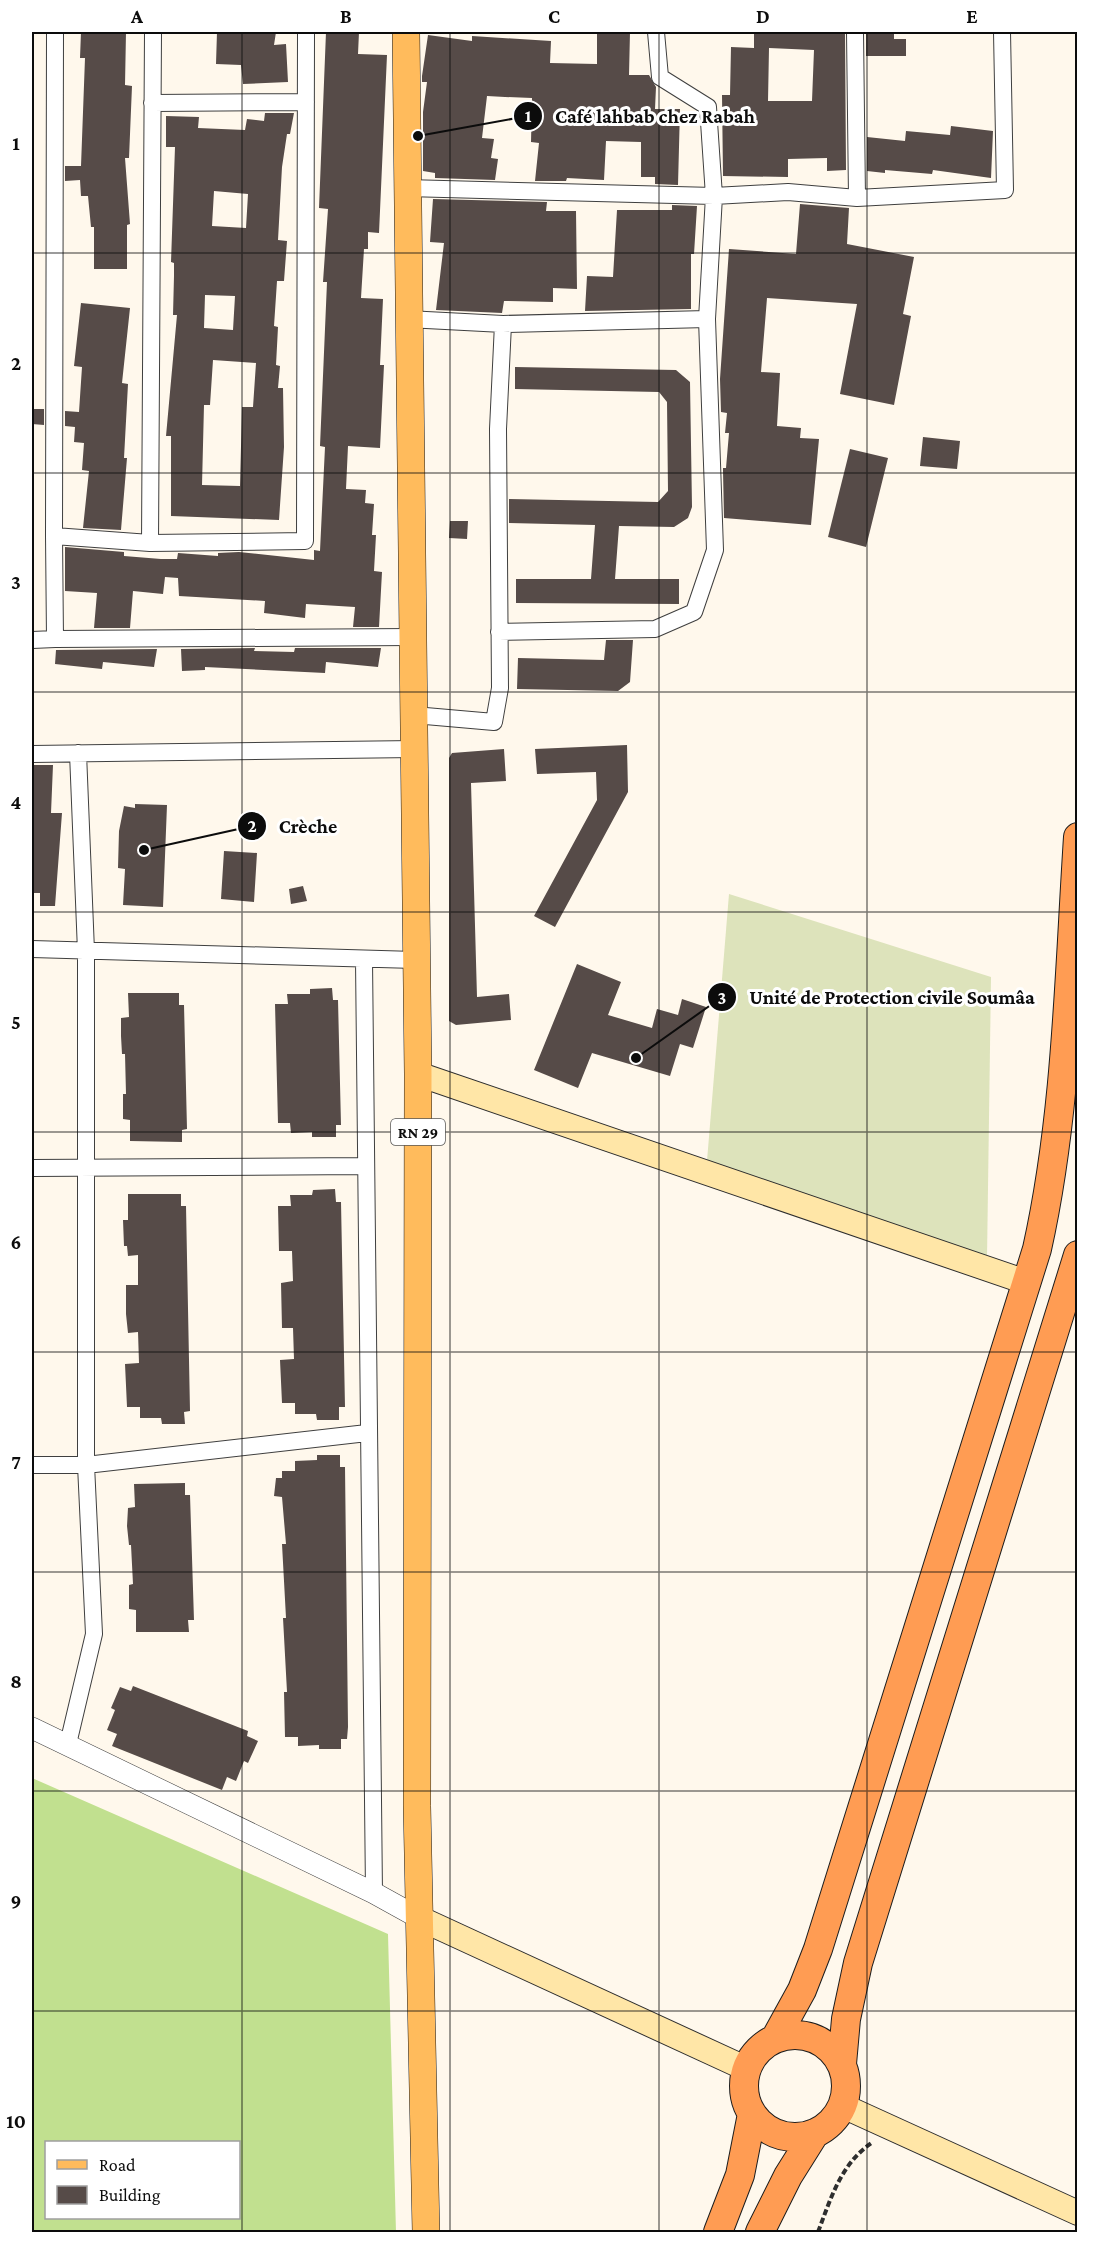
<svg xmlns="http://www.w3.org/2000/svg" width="1109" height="2264" viewBox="0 0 1109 2264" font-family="'Crimson Pro',serif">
  <rect width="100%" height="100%" fill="#fff8ec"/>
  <!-- forest -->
  <path fill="#c1e08f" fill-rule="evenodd" d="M32,1778L388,1934L396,2232H32ZM46,2142H238V2218H46Z"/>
  <!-- cemetery -->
  <path fill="#dde3bb" d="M729,894L991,977L987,1259L707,1161Z"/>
  <!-- building -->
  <path fill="#564b48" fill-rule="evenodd" d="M81,32H126L125,85L132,86L129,158H125L130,224L127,225V269H94V227H91L88,196H81L80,180L65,181V166H81L85,58H80Z
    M217,32H276L274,45L286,44L288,82L243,84L241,65L216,64Z
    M326,32H359L358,54L387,55L379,233L368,232V249H364L361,298L383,299L380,365H384L380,448L348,446L346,489L366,490L365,503L374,504L372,535H376L374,571L382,572L379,627H353L355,607L306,604L305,618L264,613L265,601L179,596L178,578L165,577L163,594L133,591L130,628H94L97,593L65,591V547L124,552V556L161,559H177L178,553L218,556V553L239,552L314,560V550L320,551L325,447L320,446L327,282H323L328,209L319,208Z
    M597,32H630L629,75H649L656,87L655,109H680L678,185L655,184V177H641V142L606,141L604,180L567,178L566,181H535L539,143L531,142L532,98L505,97L487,96L482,138L494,139L491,158L498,159L495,180L435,178V173L423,171V112L427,82H422V76L428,35L472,41V36L551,41L550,63L597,64Z
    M754,32H845L846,170L827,171V158L788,159V177L723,176L722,95H730L731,47L754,48ZM769,48L814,50L812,101H768Z
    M866,32H894V39H906V56H866Z
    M265,113H294L290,134H287L282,167L278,240L287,241L284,281H277L274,326L278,327L276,365L280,366L278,388H283L284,447L279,520L171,516V436H166L177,315H173L174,276V263L171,262L175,147H166V116L199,117L198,128L245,130L247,119L264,121ZM214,191L248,194L246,228L212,226ZM205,295L235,296L233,330L204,328ZM213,360L256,363L253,407H242L240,486L202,485L204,405H210Z
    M951,126L993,131L991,178L933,170L932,174L885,170V173L867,171V137L905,141L906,131L950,135Z
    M433,199L547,202L546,211H576L577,289L553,288V302L504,301L502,313L436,310L444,243L430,242Z
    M800,204L849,208L847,244L914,257L903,314L911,316L894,405L840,394L857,304L767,298L761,372L780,373L777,426L801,428L800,438L819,439L811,525L724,518L723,471V468H726L729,433H725L727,413L721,412L720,379L729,249L796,254Z
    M672,205L697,206L694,254H691V309L585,311L587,276L613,277L617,210H672Z
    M81,303L130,308L122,383L128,384L124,458H127L121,530L83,528L89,471L82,470L84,443L74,442L75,427L65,426V411L79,412L82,367L74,366Z
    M515,367L676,370L690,382L692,507L688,518L674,527L619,526L615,579H679V604L516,603V579H591L595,525L509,523V499L658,502L668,491L667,402L659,392L515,389Z
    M32,409H44V425L32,424Z
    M923,437L960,441L957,469L920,466Z
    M850,449L888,458L866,547L828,537Z
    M450,521H468L467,539L449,538Z
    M606,640H633L630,682L618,691L517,689L518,658L604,660Z
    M255,648L254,651L294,652L295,648H381L378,667L326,662L325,673L205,667V670L182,671L181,649Z
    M157,649L154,667L103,662L102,669L55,664L56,650Z
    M627,745L628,792L555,927L534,916L597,800L596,772L537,774L535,749Z
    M504,749L506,781L471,783L477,997L509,994L511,1020L456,1025L449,1021V758L452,753Z
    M32,765H53L51,813H62L55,906H40V893H32Z
    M135,804L167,805L163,907L123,905L125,869L118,868L119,831L124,806L135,808Z
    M224,851L257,853L254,902L221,899Z
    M303,886L307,901L291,904L289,889Z
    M577,964L621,982L608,1015L652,1028L657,1009L678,1015L682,999L706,1007L693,1048L680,1044L670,1076L592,1053L578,1088L534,1070Z
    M332,988L333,1000H338L341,1125H336V1137H312V1132L291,1133L290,1123H278L275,1004H288L287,994H310V989Z
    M128,993H179V1005H184L187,1129L182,1130V1142L130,1141V1120L123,1119V1094H126L125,1054H122L121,1036V1018L129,1017Z
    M335,1189L336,1202H341L345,1407H339V1420H317L316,1414H295V1403H282L280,1360L294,1359L293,1328H282L281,1283L293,1281L292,1251H279L278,1206H291L290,1195H312L313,1190Z
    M128,1194H181V1206H186L190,1411L184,1412L185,1424H162L161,1418H140V1407H127L125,1364L139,1363L138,1332L128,1333L126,1314V1285H138V1255L128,1256L127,1246H124L123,1220H128Z
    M317,1455H340V1467H345L348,1727L347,1739H341V1749H319V1745L298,1746V1737H285L284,1692H287L283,1618H286L282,1544H286L282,1497L274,1496L276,1478H282V1471H295V1461L317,1460Z
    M185,1483V1495H190L194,1620H188L189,1632H136V1610L129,1609V1585L133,1584L131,1545H129L127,1526L128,1508L135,1507L134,1484Z
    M133,1686L248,1731L247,1736L258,1741L248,1763L244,1761L236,1781L227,1777L222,1790L112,1746L117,1734L107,1730L115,1710L111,1708L120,1687L131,1691Z"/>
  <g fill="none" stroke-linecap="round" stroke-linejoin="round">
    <!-- minor casing -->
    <g stroke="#3f3f3f" stroke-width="18">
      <path id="minor" d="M55,32L54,536L150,543
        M153,32L150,543L305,541L306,32
        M656,32L660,77L708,107L714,196L707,319
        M855,32L857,198
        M152,103L306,102
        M406,188L714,196L788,192L857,198L1005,190L1002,32
        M407,319L503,324L498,429L500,688L494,722L414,715
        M499,632L655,629L694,612L715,550L707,319L503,324
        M55,639L412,637
        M32,640L55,639L54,536
        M32,754L415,749
        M32,949L415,960
        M364,960L374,1893
        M32,1168L365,1166
        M32,1465H86L367,1433
        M68,1744L94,1634L86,1465V951L78,753"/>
    </g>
    <!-- tertiary casing -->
    <g stroke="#3f3f3f" stroke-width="22">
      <path id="tertiary" d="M32,1728L374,1893L421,1919"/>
    </g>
    <!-- secondary casing -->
    <g stroke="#2e2e2e" stroke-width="26">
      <path id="secondary" d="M418,1074L1026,1282
        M421,1919L747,2069
        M843,2106L1078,2213"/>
    </g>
    <!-- primary casing -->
    <g stroke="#1d1d1d" stroke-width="28">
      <path id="primary" d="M406,32L418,1074L417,1806L426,2232"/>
    </g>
    <!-- trunk casing -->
    <g stroke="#1d1d1d" stroke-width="30">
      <path id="trunk" d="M744 2086a51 51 0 1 1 102 0a51 51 0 1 1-102 0Z
        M775,2039L802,1990L818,1949L1037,1249C1067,1114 1069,974 1078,837
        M842,2064L846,2019L858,1963L1078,1255
        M718,2232L740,2175L752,2114
        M760,2232L788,2176L815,2133"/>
    </g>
    <!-- path -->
    <path stroke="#2e2e2e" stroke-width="4" stroke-dasharray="6 3" stroke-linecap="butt" d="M818,2232C831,2198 841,2163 873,2142"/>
    <!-- minor -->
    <use href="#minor" stroke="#fff" stroke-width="16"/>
    <!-- tertiary -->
    <use href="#tertiary" stroke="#fff" stroke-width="21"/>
    <!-- secondary -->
    <use href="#secondary" stroke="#ffe6a7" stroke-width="24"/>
    <!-- primary -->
    <use href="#primary" stroke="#ffbb5c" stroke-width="27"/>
    <!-- trunk -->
    <use href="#trunk" stroke="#ff9c53" stroke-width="28"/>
  </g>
  <!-- grid -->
  <path fill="none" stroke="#0c0c0c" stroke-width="1.5" stroke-opacity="0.55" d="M242,32V2232M450,32V2232M659,32V2232M867,32V2232M32,253H1078M32,473H1078M32,692H1078M32,912H1078M32,1132H1078M32,1352H1078M32,1572H1078M32,1791H1078M32,2011H1078"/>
  <g text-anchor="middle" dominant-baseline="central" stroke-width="6" stroke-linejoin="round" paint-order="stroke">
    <!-- shield labels -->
    <rect fill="#fff" stroke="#555" stroke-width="1.5" x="391" y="1119" width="54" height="26" rx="4.5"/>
    <g font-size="16" font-weight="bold" fill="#0c0c0c">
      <text x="418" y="1132">RN 29</text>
    </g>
  </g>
  <!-- callouts -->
  <path fill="none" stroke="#0c0c0c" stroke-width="2" d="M418 136L528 116M144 850L252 826M636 1058L722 997"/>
  <g fill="#0c0c0c" stroke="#fff" stroke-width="2">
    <circle cx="418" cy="136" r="6"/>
    <circle cx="144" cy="850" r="6"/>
    <circle cx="636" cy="1058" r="6"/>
    <circle cx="528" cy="116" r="15"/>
    <circle cx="252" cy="826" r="15"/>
    <circle cx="722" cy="997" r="15"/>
  </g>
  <g font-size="18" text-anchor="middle" font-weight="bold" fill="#fff">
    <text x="528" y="122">1</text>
    <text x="252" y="832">2</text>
    <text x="722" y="1004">3</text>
  </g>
  <g font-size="20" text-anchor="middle" font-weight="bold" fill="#0c0c0c" stroke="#fff" stroke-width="6" stroke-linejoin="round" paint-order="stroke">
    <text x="655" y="123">Café lahbab chez Rabah</text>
    <text x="308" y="833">Crèche</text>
    <text x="892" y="1004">Unité de Protection civile Soumâa</text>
  </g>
  <!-- border -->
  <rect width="1109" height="2264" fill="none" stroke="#ffffff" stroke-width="66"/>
  <!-- legend -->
  <rect x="45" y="2141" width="195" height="78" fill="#ffffff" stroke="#9e9e9e" stroke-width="1.5"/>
  <rect x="57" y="2160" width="30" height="9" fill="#ffbb5c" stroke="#9e9e9e" stroke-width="1.5"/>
  <text x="99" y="2171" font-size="18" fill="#0c0c0c">Road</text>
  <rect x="57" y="2186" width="30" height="18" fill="#564b48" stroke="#9e9e9e" stroke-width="1.5"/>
  <text x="99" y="2201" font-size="18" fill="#0c0c0c">Building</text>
  <rect x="33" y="33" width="1043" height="2198" fill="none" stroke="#0c0c0c" stroke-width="2"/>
  <g font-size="20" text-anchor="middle" font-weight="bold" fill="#0c0c0c">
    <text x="137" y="23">A</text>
    <text x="346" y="23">B</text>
    <text x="554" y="23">C</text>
    <text x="763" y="23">D</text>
    <text x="972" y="23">E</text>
    <text x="16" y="150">1</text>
    <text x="16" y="370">2</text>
    <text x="16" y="589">3</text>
    <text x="16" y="809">4</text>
    <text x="16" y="1029">5</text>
    <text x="16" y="1249">6</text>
    <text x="16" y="1469">7</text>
    <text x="16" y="1688">8</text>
    <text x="16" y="1908">9</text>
    <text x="16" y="2128">10</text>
  </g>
</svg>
